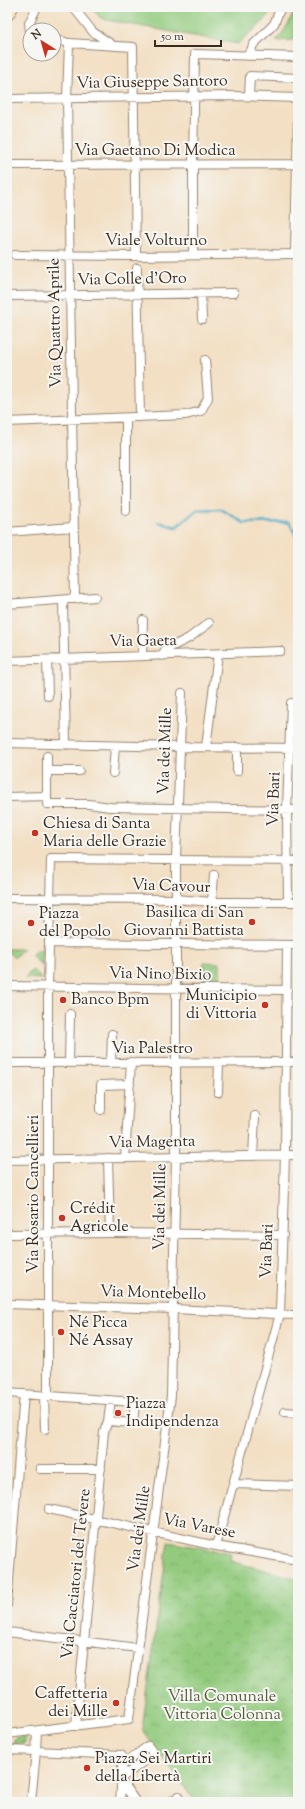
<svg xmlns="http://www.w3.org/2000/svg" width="305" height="1809" viewBox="0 0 305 1809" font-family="'Sorts Mill Goudy',serif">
  <defs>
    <pattern id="park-crowns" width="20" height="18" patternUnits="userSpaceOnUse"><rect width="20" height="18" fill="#93cb7e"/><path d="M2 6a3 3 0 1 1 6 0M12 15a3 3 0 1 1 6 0" fill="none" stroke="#80ae6c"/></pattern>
    <pattern id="garden-dots" width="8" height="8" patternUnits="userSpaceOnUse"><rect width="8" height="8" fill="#93cb7e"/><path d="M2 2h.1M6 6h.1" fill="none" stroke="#80ae6c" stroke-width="1.8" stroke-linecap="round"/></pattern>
  </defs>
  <rect width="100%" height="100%" fill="#f6f6f2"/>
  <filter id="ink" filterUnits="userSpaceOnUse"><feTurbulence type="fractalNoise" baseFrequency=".025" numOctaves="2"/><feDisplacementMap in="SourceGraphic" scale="8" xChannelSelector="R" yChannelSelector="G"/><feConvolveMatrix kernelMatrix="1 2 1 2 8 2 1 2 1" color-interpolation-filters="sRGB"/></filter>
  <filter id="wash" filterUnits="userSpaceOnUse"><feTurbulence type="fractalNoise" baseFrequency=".012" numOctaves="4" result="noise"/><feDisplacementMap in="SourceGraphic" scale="16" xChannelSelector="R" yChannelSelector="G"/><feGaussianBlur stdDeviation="0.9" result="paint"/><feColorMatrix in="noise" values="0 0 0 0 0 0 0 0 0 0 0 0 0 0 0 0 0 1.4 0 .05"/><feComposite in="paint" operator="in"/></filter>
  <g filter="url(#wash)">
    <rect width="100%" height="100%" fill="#f3dfc3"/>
    <!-- grass -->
    <path fill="#93cb7e" stroke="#677a4e" d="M90,7H272C266,25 249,31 238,44L107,20L101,18Z
      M288,7H295L294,40L276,41C283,32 292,21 293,10Z"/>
    <!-- park -->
    <path fill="url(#park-crowns)" stroke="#677a4e" d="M168,1542L231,1553L230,1561L298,1579V1802H196L142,1730Z"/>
    <!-- garden -->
    <path fill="url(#garden-dots)" stroke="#677a4e" d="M7,949H23L14,958L7,951Z
      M37,950H42V966L31,955Z
      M204,962L220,963V986H203Z
      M32,970L42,979L24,978Z
      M21,1736L26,1738L25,1743L17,1745H14V1739Z"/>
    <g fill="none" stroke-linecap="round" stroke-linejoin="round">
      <!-- stream -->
      <path stroke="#43a9c3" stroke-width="2.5" d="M158,522L176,527L197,510L221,509L244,523L289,522L298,539"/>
    </g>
  </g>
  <g filter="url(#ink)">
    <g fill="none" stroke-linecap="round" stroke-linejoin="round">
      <!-- street casing -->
      <g stroke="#978470" stroke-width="10">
        <path id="street" d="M73,7L93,32L111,44
          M30,31L29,23L37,7
          M54,39L69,43L133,47L136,256
          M69,43L67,98L75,599
          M249,56L253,45L274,24L281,7
          M249,96L250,76L298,78
          M7,99L234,96L298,98
          M11,165L298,164
          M193,254V164L195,54L298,57
          M295,254L298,115
          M15,255L136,256L298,254
          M137,268L140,417
          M201,293L202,319
          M7,296L234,293
          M7,422L186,415L201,411L208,398L205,360
          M126,511V418
          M7,532L73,527
          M63,600L66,745
          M7,604L95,597
          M142,656L143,620
          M162,656L165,650L189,638L209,623
          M47,660L48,696
          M7,661L280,651
          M7,743L181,747L298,748
          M206,747L218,654
          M47,771H79
          M237,771V747
          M113,773L115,746
          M47,796V756
          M7,797L47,796V804H89L110,807L298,810
          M7,898L175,899L212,902H298
          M212,902L214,875
          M288,902L287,810L291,703
          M49,943L298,945
          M7,986L287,990
          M7,1063L298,1062
          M69,1063L70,1014
          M111,1063L112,1034
          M218,1092L219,1063
          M101,1110V1085L130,1084
          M253,1156L255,1116
          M108,1158L110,1233
          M125,1158L131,1062
          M7,1160L298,1155
          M7,1234L110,1233L283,1235
          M7,1304L173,1309L298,1315
          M7,1393L135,1402L133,1423L108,1421
          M44,1396L45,1429
          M48,1396V988L51,859L298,861
          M285,1412L298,1413
          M40,1469H101
          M233,1484L298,1486
          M49,1509L216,1546L298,1560
          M216,1546L280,1314L285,1155L287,945
          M7,1605L24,1394
          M7,1632L138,1648
          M76,1726L104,1432L108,1421L111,1400
          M37,1731L36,1751L121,1755L123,1759L120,1802
          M7,1734L129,1719L171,1396L176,1157V859L182,693
          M7,1750L36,1751L31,1802
          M121,1778L154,1754L148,1746L122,1765
          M121,1781L136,1802
          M170,1802L179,1796"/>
      </g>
      <!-- secondary casing -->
      <g stroke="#978470" stroke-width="14">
        <path id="secondary" d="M7,15L12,7"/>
      </g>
      <!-- street -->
      <use href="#street" stroke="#fff" stroke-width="8"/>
      <!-- secondary -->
      <use href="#secondary" stroke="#fbe6c4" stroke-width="12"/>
    </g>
  </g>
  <!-- markers -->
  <g fill="#c8321e" stroke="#f6f6f2" stroke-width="1.5">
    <circle cx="35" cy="833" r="4"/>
    <circle cx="252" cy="922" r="4"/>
    <circle cx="31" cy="923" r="4"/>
    <circle cx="63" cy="1000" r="4"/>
    <circle cx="265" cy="1005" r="4"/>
    <circle cx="62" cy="1218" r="4"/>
    <circle cx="61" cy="1332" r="4"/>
    <circle cx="118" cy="1413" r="4"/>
    <circle cx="116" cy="1703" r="4"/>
    <circle cx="87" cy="1768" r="4"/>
  </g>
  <g text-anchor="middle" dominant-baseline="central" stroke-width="4" stroke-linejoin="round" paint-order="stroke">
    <!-- street labels -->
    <g font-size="16" fill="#3b2a1e" stroke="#f6f6f2">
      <text transform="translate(152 83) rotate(-1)">Via Giuseppe Santoro</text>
      <text x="155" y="151">Via Gaetano Di Modica</text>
      <text x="156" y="241">Viale Volturno</text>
      <text transform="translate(132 280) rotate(-1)">Via Colle d'Oro</text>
      <text transform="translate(56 323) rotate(-91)">Via Quattro Aprile</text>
      <text transform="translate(143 642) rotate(-1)">Via Gaeta</text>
      <text transform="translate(166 751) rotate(-88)">Via dei Mille</text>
      <text transform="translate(275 799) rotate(-88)">Via Bari</text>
      <text transform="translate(171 887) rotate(2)">Via Cavour</text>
      <text transform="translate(160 975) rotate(1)">Via Nino Bixio</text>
      <text x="152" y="1049">Via Palestro</text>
      <text transform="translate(152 1143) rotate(-1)">Via Magenta</text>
      <text transform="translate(34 1194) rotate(-90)">Via Rosario Cancellieri</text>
      <text transform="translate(161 1207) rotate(-89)">Via dei Mille</text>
      <text transform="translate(268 1251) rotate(-88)">Via Bari</text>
      <text transform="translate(153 1294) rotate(2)">Via Montebello</text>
      <text transform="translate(199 1527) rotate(11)">Via Varese</text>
      <text transform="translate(140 1529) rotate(-82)">Via dei Mille</text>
      <text transform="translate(77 1574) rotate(-84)">Via Cacciatori del Tevere</text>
    </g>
    <!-- poi labels -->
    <g font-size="16" fill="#3b2a1e" stroke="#f6f6f2" text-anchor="start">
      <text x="43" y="824">Chiesa di Santa<tspan x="43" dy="18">Maria delle Grazie</tspan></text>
      <text x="244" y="913" text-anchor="end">Basilica di San<tspan x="244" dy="18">Giovanni Battista</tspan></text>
      <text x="39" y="914">Piazza<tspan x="39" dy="18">del Popolo</tspan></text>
      <text x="257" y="996" text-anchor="end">Municipio<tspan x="257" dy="18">di Vittoria</tspan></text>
      <text x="71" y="1000">Banco Bpm</text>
      <text x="70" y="1209">Crédit<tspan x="70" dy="18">Agricole</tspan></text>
      <text x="69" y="1323">Né Picca<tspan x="69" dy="18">Né Assay</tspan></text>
      <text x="126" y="1404">Piazza<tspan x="126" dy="18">Indipendenza</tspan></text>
      <text x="108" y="1694" text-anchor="end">Caffetteria<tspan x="108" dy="18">dei Mille</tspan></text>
      <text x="95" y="1759">Piazza Sei Martiri<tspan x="95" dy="18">della Libertà</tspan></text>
    </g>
    <!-- park labels -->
    <g font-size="16" fill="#555a3b" stroke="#f6f6f2">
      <text x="222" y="1697">Villa Comunale<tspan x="222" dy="18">Vittoria Colonna</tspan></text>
    </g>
  </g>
  <!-- margin -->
  <rect width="305" height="1809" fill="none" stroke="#f6f6f2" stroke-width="24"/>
  <!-- north arrow -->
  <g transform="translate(42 42) rotate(323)"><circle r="19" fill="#f6f6f2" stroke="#aba49d"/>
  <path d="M0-3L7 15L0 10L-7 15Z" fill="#c8321e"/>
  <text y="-6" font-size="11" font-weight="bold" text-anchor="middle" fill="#3b2a1e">N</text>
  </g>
  <!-- scale -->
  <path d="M155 40v6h66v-6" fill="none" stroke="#3b2a1e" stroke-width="2"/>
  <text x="161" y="40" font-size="12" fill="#3b2a1e" stroke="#f6f6f2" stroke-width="3" paint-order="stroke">50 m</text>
</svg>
